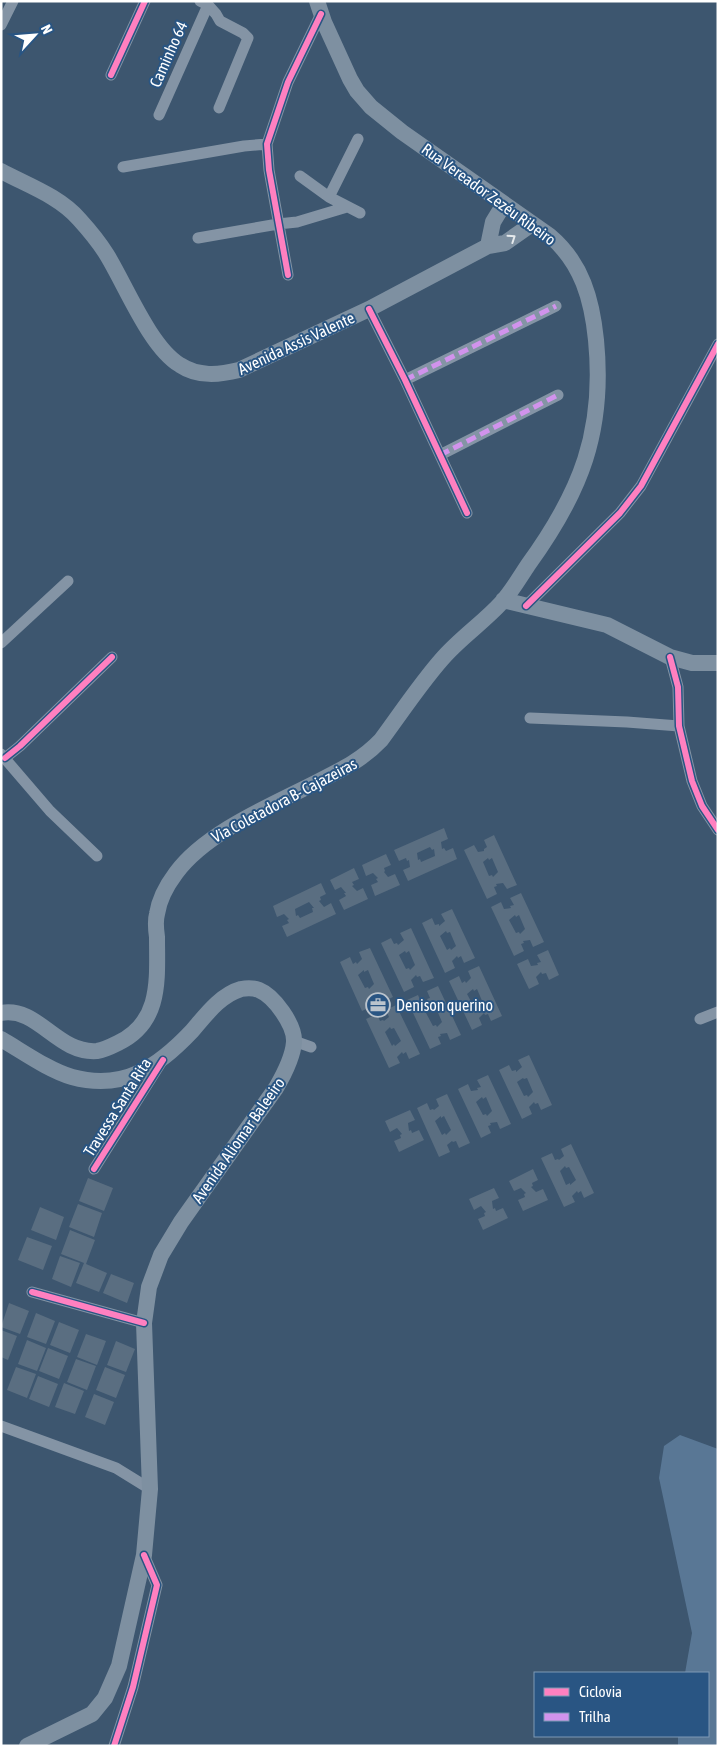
<svg xmlns="http://www.w3.org/2000/svg" width="719" height="1747" viewBox="0 0 719 1747" font-family="'Asap Condensed',sans-serif">
  <rect width="100%" height="100%" fill="#3d566f"/>
  <!-- water -->
  <path fill="#597795" d="M680,1435L718,1449V1746H678V1736H708V1673H685L692,1633L659,1478L664,1446Z"/>
  <!-- building -->
  <path fill="#5a6e81" fill-rule="evenodd" d="M444,828L448,839L441,842L442,849L444,848L446,851L453,848L457,859L408,881L403,870L410,867L409,860L407,861L406,858L399,861L394,850ZM430,847L432,850L434,849L435,856L421,862L420,859L418,860L417,853Z
    M494,835L517,885L507,889L503,883L496,884L497,886L494,887L497,894L487,899L464,850L474,845L478,852L484,851V849L487,847L484,840ZM488,858L489,860L492,858L498,872L493,877L492,875L489,876L483,862Z
    M386,854L391,865L384,868L385,871L384,872L388,877L395,874L400,885L375,896L371,885L378,882L376,879L378,878L373,873L366,876L362,865Z
    M354,868L359,879L352,882L354,885L352,886L357,891L363,888L368,899L344,910L339,900L346,896L344,893H346L341,887L335,890L330,880Z
    M321,883L326,894L320,897L321,900L319,901L324,907L331,903L336,914L287,937L282,926L289,923L287,920L289,919L284,914L277,917L273,906ZM309,902L314,908H312L313,912L300,918L298,915L296,916L295,909Z
    M521,893L544,942L533,947L530,940L523,941L524,943L521,944L524,951L514,956L491,907L501,902L504,909L511,908L510,906L514,905L510,898ZM515,915L516,917L519,915L525,929L520,934L519,932L516,933L509,920Z
    M452,909L475,958L464,963L461,956L458,958L457,956L452,961L455,968L445,973L422,923L432,918L435,925L439,924V926L445,921L441,914ZM446,931L447,933L450,932L456,946L451,950L450,948L447,950L440,936Z
    M411,928L434,978L423,982L420,976L417,977L416,975L411,980L414,987L404,992L381,943L391,938L394,944L397,943L398,945L404,940L400,933ZM405,951L406,953L409,951L415,965L410,970L409,968L406,969L399,955Z
    M370,948L393,997L382,1002L379,995L376,996L375,994L370,999L373,1006L362,1011L340,962L350,957L353,964L356,962L357,964L362,959L359,952ZM364,970V972L368,970L374,984L369,989L368,987L365,988L358,975Z
    M548,950L559,975L549,980L546,973L542,974L541,972L536,977L539,984L529,989L517,964L528,959L531,966L538,965L537,963L541,962L537,955Z
    M479,966L502,1016L491,1021L488,1014L485,1015L484,1013L479,1018L482,1025L472,1030L449,981L459,976L462,983L465,981L466,983L471,978L468,971ZM473,989L474,991L477,989L483,1003L478,1008L477,1006L474,1007L467,994Z
    M438,986L461,1035L450,1040L447,1033L440,1034L441,1036L438,1037L441,1044L430,1049L407,1000L418,995L421,1002L428,1001L427,999L430,998L427,991ZM431,1008L432,1010L436,1008L442,1022L437,1027L436,1025L433,1026L426,1013Z
    M396,1005L420,1054L409,1059L406,1052L403,1054L402,1052L397,1057L400,1063L389,1068L366,1019L377,1014L380,1021L383,1020L384,1021L389,1017L386,1010ZM390,1027L391,1029L394,1028L401,1041L395,1046L394,1044L392,1046L385,1032Z
    M529,1055L552,1105L541,1110L538,1103L535,1104L534,1102L529,1107L532,1114L522,1119L499,1070L509,1065L512,1071L516,1070V1072L522,1067L518,1060ZM523,1078L524,1079L527,1078L533,1092L528,1097L527,1095L524,1096L517,1082Z
    M488,1075L511,1124L500,1129L497,1122L490,1123L491,1125L488,1126L491,1133L481,1138L458,1089L468,1084L471,1091L478,1090L477,1088L481,1087L477,1080ZM482,1097L483,1099L486,1097L492,1111L487,1116L486,1114L483,1115L476,1102Z
    M447,1094L470,1143L459,1148L456,1141L453,1142L452,1141L447,1145L450,1152L439,1157L417,1108L427,1103L430,1110L433,1109L434,1110L439,1106L436,1099ZM441,1116V1118L444,1116L451,1130L446,1135L445,1133L442,1135L435,1121Z
    M410,1110L415,1120L408,1123L409,1131L411,1130L412,1133L419,1130L424,1140L399,1152L394,1141L401,1138L400,1135L402,1134L397,1128L390,1132L385,1121Z
    M571,1144L594,1193L584,1198L581,1191L578,1193L577,1191L572,1196L575,1202L564,1207L541,1158L552,1153L555,1160L558,1159L559,1160L564,1156L561,1149ZM565,1166L566,1168L569,1167L576,1180L570,1185V1183L566,1185L560,1171Z
    M533,1169L538,1180L532,1183L533,1186L531,1187L536,1192L543,1189L548,1200L523,1211L518,1200L525,1197L524,1194L526,1193L521,1188L514,1191L509,1181Z
    M88,1178L113,1188L104,1211L79,1201Z
    M494,1188L499,1198L492,1201L493,1209L495,1208L496,1211L503,1208L508,1218L483,1230L478,1219L485,1216L484,1213L486,1212L481,1206L474,1210L469,1199Z
    M78,1204L102,1213L94,1237L69,1227Z
    M40,1207L64,1217L56,1240L31,1230Z
    M70,1230L95,1240L86,1264L107,1273L99,1292L76,1283L84,1263L61,1254Z
    M27,1237L52,1246L43,1270L18,1260Z
    M60,1256L80,1263L71,1287L52,1279Z
    M111,1274L134,1283L127,1303L103,1293Z
    M9,1303L29,1311L20,1334L1,1327Z
    M36,1313L55,1321L46,1344L27,1337Z
    M59,1322L79,1330L70,1353L50,1345Z
    M1,1330L17,1336L8,1360L1,1357Z
    M86,1334L106,1341L97,1365L77,1357Z
    M27,1340L46,1348L37,1371L18,1364Z
    M116,1341L135,1349L126,1372L107,1365Z
    M48,1348L68,1356L59,1379L39,1371Z
    M76,1359L96,1366L87,1390L67,1382Z
    M16,1367L36,1374L27,1398L7,1390Z
    M105,1367L125,1375L116,1398L96,1390Z
    M38,1376L58,1384L49,1407L29,1399Z
    M64,1383L84,1391L75,1414L55,1407Z
    M94,1394L114,1402L105,1425L85,1417Z"/>
  <g fill="none" stroke-linecap="round" stroke-linejoin="round">
    <!-- street -->
    <path stroke="#8494a5" stroke-width="11" d="M200,1L208,5L216,14L220,21L243,33L248,38L219,108
      M1,25L13,1
      M111,75L145,1
      M159,115L208,5
      M123,167L244,146L267,144
      M300,176L329,197L360,213
      M329,197L358,139
      M198,238L278,224L297,222L347,207
      M288,275L269,170L267,144L288,82L321,14
      M369,309L405,380L467,513
      M405,380L556,306
      M440,455L558,395
      M526,606L620,513L641,486L718,344
      M1,643L68,581
      M670,657L678,687L679,726L692,781L702,806L718,830
      M530,718L627,722L679,726
      M1,754L50,811L97,856
      M5,758L20,746L112,657
      M700,1019L718,1012
      M294,1041L311,1047
      M94,1169L162,1061
      M32,1292L144,1323
      M1,1426L116,1468L150,1489
      M114,1746L133,1687L157,1585L144,1555"/>
    <!-- secondary -->
    <path stroke="#7e90a1" stroke-width="16" d="M1,171C27,185 59,196 79,219C89,230 99,242 107,255C126,286 150,347 180,365C198,377 219,375 239,370L369,309L488,246L505,243L532,224
      M488,246L493,222L504,204
      M503,600L607,625L670,657L692,663H718
      M1,1013C38,1006 57,1054 97,1051C104,1050 112,1046 118,1043C162,1022 157,979 157,937C156,930 155,921 157,914C159,900 167,885 176,873C207,831 275,804 321,780C343,769 363,759 381,740C401,713 420,684 442,659C460,638 484,622 502,602C512,591 520,577 528,565C581,492 605,431 596,340C592,300 582,263 550,236L402,132L371,107L357,91L350,79L324,22L317,1
      M1,1039C22,1051 48,1070 72,1077C124,1091 158,1067 192,1031C205,1016 220,995 241,989C246,988 254,988 259,990C274,996 295,1025 294,1042C293,1056 283,1076 276,1088L181,1222L161,1255L149,1287L144,1323L150,1489L144,1555L119,1666L105,1698L92,1714L27,1746"/>
    <!-- quiet -->
    <path stroke="#d193ec" stroke-width="5" stroke-dasharray="10 5" stroke-linecap="butt" d="M405,380L556,306
      M440,455L558,395"/>
    <!-- cycleway casing -->
    <g stroke="#295583" stroke-width="9">
      <path id="cycleway" d="M111,75L145,1
        M288,275L269,170L267,144L288,82L321,14
        M369,309L405,380L467,513
        M526,606L620,513L641,486L718,344
        M670,657L678,687L679,726L692,781L702,806L718,830
        M5,758L20,746L112,657
        M94,1169L163,1060
        M32,1292L144,1323
        M114,1746L133,1687L157,1585L144,1555"/>
    </g>
    <!-- cycleway -->
    <use href="#cycleway" stroke="#ff80c0" stroke-width="6"/>
  </g>
  <!-- one-way arrows -->
  <defs><path id="oneway-chevron" d="M-2-3.5L2.5 0L-2 3.5" fill="none" stroke-width="1.6" stroke-linecap="round" stroke-linejoin="round" transform="scale(1.25)"/></defs>
  <use stroke="#e5e9ec" href="#oneway-chevron" transform="translate(512 238) rotate(-34)"/>
  <!-- icons -->
  <defs>
    <g id="office-ring" transform="scale(1.25)"><circle r="9.5" fill="#295583" stroke="#bbc4cd" stroke-width="1.5"/><path d="M-6-3h4V-5.5h4V-3h4V5H-6ZM-1-4.5V-3h2v-1.5ZM-6 0V1H6V0Z" fill="#bbc4cd"/></g>
  </defs>
  <g fill-rule="evenodd">
    <use href="#office-ring" x="378" y="1005"/>
  </g>
  <g text-anchor="middle" dominant-baseline="central" stroke-width="4" stroke-linejoin="round" paint-order="stroke">
    <!-- street labels -->
    <g font-size="16" fill="#fff" stroke="#295583">
      <text transform="translate(168 54) rotate(-66)">Caminho 64</text>
      <text transform="translate(489 194) rotate(36)">Rua Vereador Zezéu Ribeiro</text>
      <text transform="translate(296 343) rotate(-25)">Avenida Assis Valente</text>
      <text transform="translate(284 800) rotate(-28)">Via Coletadora B- Cajazeiras</text>
      <text transform="translate(117 1107) rotate(-58)">Travessa Santa Rita</text>
      <text transform="translate(238 1140) rotate(-55)">Avenida Aliomar Baleeiro</text>
    </g>
    <!-- poi labels -->
    <g font-size="16" fill="#fff" stroke="#295583" text-anchor="start">
      <text x="396" y="1005">Denison querino</text>
    </g>
  </g>
  <!-- border -->
  <rect width="719" height="1747" fill="none" stroke="#ffffff" stroke-width="5"/>
  <!-- legend -->
  <rect x="534" y="1672" width="175" height="65" fill="#295583" stroke="#7f99b5"/>
  <rect x="544" y="1688" width="25" height="8" fill="#ff80c0" stroke="#7f99b5"/>
  <text x="579" y="1697" font-size="15" fill="#ffffff">Ciclovia</text>
  <rect x="544" y="1713" width="25" height="8" fill="#d193ec" stroke="#7f99b5"/>
  <text x="579" y="1722" font-size="15" fill="#ffffff">Trilha</text>
  <!-- north arrow -->
  <g transform="translate(35 35) rotate(64)" stroke="#295583" stroke-width="4" paint-order="stroke">
  <path d="M0-4L9 19L0 12L-9 19Z" fill="#ffffff"/>
  <text y="-8" font-size="14" font-weight="bold" text-anchor="middle" fill="#ffffff">N</text>
  </g>
</svg>
